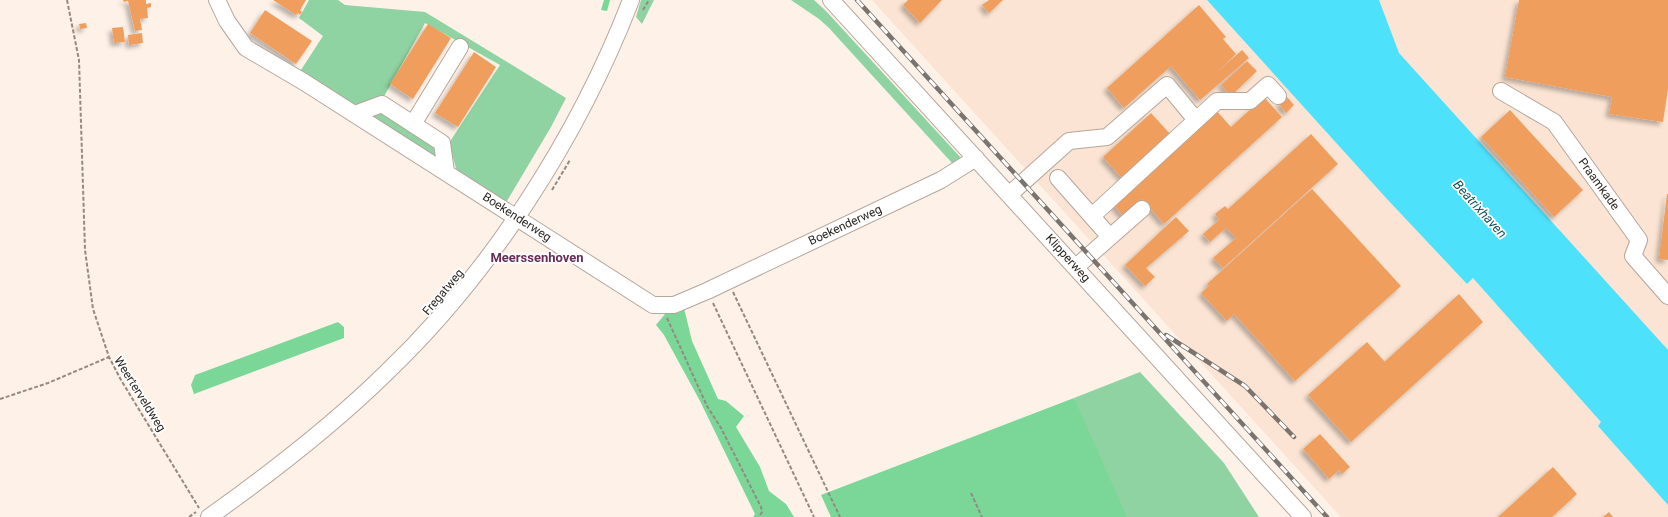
<svg xmlns="http://www.w3.org/2000/svg" width="1668" height="517" viewBox="0 0 1668 517" font-family="Roboto,sans-serif">
  <defs>
    <filter id="shadow"><feDropShadow dx="-3.5" dy="3.5" stdDeviation="2" flood-color="#0004"/></filter>
  </defs>
  <rect width="100%" height="100%" fill="#fef1e8"/>
  <!-- built -->
  <path fill="#fbe4d3" d="M872,0H1668V497L1664,501L1668,505V517H1341Z"/>
  <!-- green -->
  <path fill="#8ed3a1" d="M309,0H338L345,5L425,12L566,98L551,127L507,201L497,198L457,172L449,143L500,65L425,23L382,100L357,109L299,73L323,36L299,18Z
    M641,0H654L642,24L636,17Z
    M791,0H814L826,11L973,171L962,174L829,28L819,19Z
    M378,110L439,149L441,165L365,115Z
    M1140,372L1224,463L1259,517H843L1075,401L1074,398Z"/>
  <!-- forest -->
  <path fill="#7bd797" d="M604,0H610L607,11L601,10Z
    M684,308L692,341L718,399L726,401L744,416L736,427L760,467L769,491L786,504L794,517H753L755,514L700,401L664,335L656,325L665,314Z
    M338,322L344,327V338L194,394L191,385L195,375Z
    M1074,398L1127,517H831L821,495Z"/>
  <!-- water -->
  <path fill="#4ee1fc" d="M1207,0H1379L1399,53L1668,350V505L1598,426L1601,422L1473,278L1467,284L1387,199Z"/>
  <!-- building -->
  <path fill="#f09e5d" filter="url(#shadow)" d="M123,0H146V4L151,3V7L147,8L148,18L140,19L142,30L135,31L128,1L124,2Z
    M273,0H306L300,10L302,12L300,15L298,13L296,15Z
    M908,0H942L920,23L903,5Z
    M989,0H1003L989,13L982,5Z
    M1519,0H1668V89L1663,122L1609,114L1612,97L1505,77Z
    M1199,5L1226,37L1223,39L1236,54L1215,74L1242,50L1249,58L1200,100L1171,66L1124,108L1107,88Z
    M265,10L312,41L296,64L250,33Z
    M86,23L87,28L80,29L79,24Z
    M428,24L451,38L413,99L390,84Z
    M123,27L125,42L114,43L112,28Z
    M142,33L143,43L129,45L128,35Z
    M474,52L496,67L458,127L435,113Z
    M1247,61L1257,71L1231,96L1221,85Z
    M1264,97L1282,117L1164,224L1142,199L1124,217L1111,202L1215,109L1231,127Z
    M1287,97L1294,105L1286,113L1279,104Z
    M1510,110L1583,190L1554,217L1481,137Z
    M1151,113L1171,135L1123,179L1103,157Z
    M1311,134L1338,164L1223,268L1213,258L1236,238L1226,228L1210,242L1203,234L1219,220L1215,214L1225,206L1228,209Z
    M1312,189L1401,286L1295,381L1234,314L1227,321L1201,293L1209,286L1207,284Z
    M1667,194H1668V260L1659,259Z
    M1176,217L1189,231L1146,268L1155,277L1145,286L1125,265Z
    M1459,294L1483,322L1351,442L1326,415Z
    M1367,342L1385,362L1326,415L1308,395Z
    M1320,434L1350,467L1342,474L1339,470L1329,479L1303,449Z
    M1553,467L1577,494L1552,517H1498Z
    M1609,512L1613,517H1603Z"/>
  <g fill="none" stroke-linecap="round" stroke-linejoin="round">
    <!-- minor casing -->
    <g stroke="#b5a69b" stroke-width="18">
      <path id="minor" d="M217,0L227,21L246,48L304,82L653,305H674L707,291L941,180L976,158
        M831,0L1303,517
        M1501,91L1554,122L1639,240L1633,256L1668,296
        M355,114L382,104L442,143L446,172
        M413,124L460,47
        M1058,178L1110,237
        M1010,194L1069,141L1107,137L1167,85L1196,120
        M1092,216L1217,101H1250L1268,85L1278,96
        M1076,267L1142,209
        M209,517C271,473 332,426 386,373C491,273 579,135 631,0"/>
    </g>
    <!-- path -->
    <path stroke="#948a84" stroke-width="2" stroke-dasharray="4 2" stroke-linecap="butt" d="M67,0L79,60L85,250L93,309L109,357L121,380L199,508
      M643,10L649,0
      M552,190L570,160
      M733,292L840,517
      M713,303L814,517
      M667,318L707,406L721,428L761,507L762,512L759,517
      M0,399L48,383L109,357
      M971,493L982,517
      M189,517L196,512"/>
    <!-- minor -->
    <use href="#minor" stroke="#fff" stroke-width="16"/>
    <!-- rail casing -->
    <g stroke="#7b736d" stroke-width="4.5">
      <path id="rail" d="M857,0L1327,517
        M1166,335L1245,386L1294,437"/>
    </g>
    <!-- rail -->
    <use href="#rail" stroke="#fff" stroke-width="3" stroke-dasharray="9" stroke-linecap="butt"/>
  </g>
  <g text-anchor="middle" dominant-baseline="central" stroke-width="3.5" stroke-linejoin="round" paint-order="stroke">
    <!-- street labels -->
    <g font-size="12" fill="#2d2723" stroke="#fff">
      <text transform="translate(1599 184) rotate(54)">Praamkade</text>
      <text transform="translate(517 217) rotate(33)">Boekenderweg</text>
      <text transform="translate(845 225) rotate(-25)">Boekenderweg</text>
      <text transform="translate(1068 258) rotate(48)">Klipperweg</text>
      <text transform="translate(443 292) rotate(-50)">Fregatweg</text>
      <text transform="translate(140 394) rotate(58)">Weerterveldweg</text>
    </g>
    <!-- water labels -->
    <g font-size="13" font-style="italic" fill="#14525d" stroke="#fff">
      <text transform="translate(1480 209) rotate(48)">Beatrixhaven</text>
    </g>
    <!-- neighbourhood labels -->
    <g font-size="13" font-weight="bold" fill="#662d57" stroke="#fff">
      <text x="537" y="257">Meerssenhoven</text>
    </g>
  </g>
</svg>
